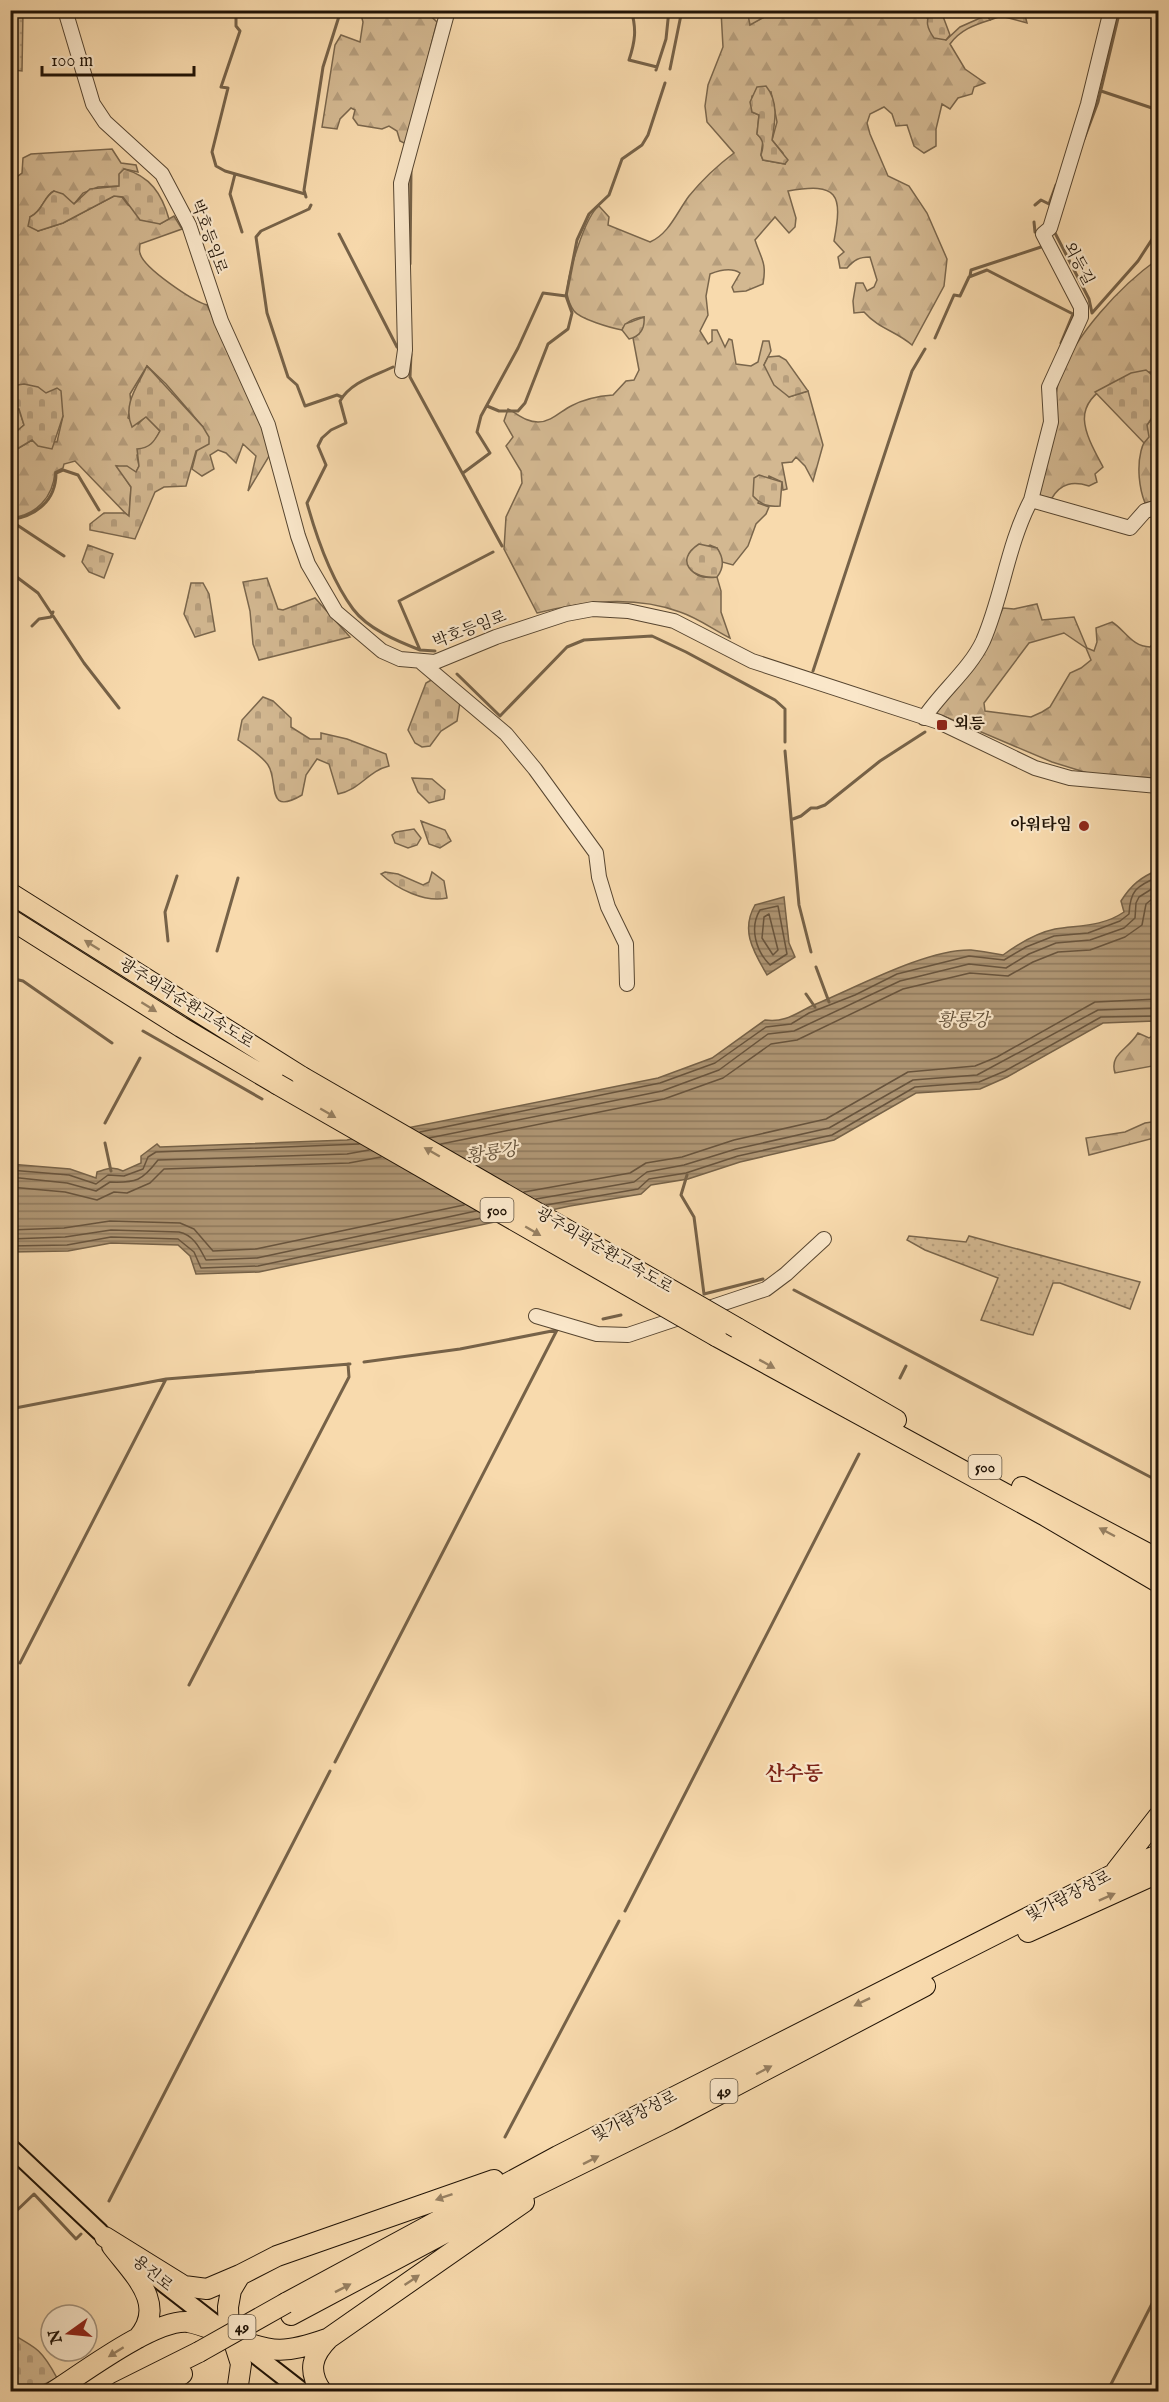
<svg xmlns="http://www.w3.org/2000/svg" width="1169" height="2402" viewBox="0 0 1169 2402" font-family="'IM FELL English','Noto Serif KR',serif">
  <defs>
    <pattern id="grass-dots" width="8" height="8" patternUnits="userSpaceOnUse" patternTransform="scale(1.5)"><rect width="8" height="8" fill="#d3b891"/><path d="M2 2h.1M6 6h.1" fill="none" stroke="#b59d7c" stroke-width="1.8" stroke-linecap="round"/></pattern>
    <pattern id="forest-firs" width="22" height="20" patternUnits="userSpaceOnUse" patternTransform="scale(1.5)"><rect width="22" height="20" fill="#d3b891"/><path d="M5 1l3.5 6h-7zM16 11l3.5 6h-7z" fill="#b59d7c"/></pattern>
    <pattern id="cemetery-stones" width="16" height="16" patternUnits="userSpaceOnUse" patternTransform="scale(1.5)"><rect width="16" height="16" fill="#d3b891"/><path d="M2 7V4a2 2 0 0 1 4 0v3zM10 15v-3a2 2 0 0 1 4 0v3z" fill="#b59d7c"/></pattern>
    <pattern id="water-rules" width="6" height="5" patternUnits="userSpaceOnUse" patternTransform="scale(1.5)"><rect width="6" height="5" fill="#af9674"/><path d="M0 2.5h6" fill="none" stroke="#8e795d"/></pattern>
  </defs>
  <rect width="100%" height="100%" fill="#f8daad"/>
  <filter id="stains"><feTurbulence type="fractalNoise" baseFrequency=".00333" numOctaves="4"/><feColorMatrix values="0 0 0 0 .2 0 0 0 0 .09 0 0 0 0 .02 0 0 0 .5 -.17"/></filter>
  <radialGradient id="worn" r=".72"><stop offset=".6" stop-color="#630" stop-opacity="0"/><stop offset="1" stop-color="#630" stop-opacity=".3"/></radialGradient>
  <!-- grass -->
  <path fill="url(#grass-dots)" stroke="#7a664c" stroke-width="1.5" d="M10,11H23L22,71L14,70L11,55Z
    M909,1236L966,1242L969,1236L1140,1282L1130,1309L1060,1283H1053L1033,1335L1028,1334L981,1320L998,1278L925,1250L907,1240Z"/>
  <!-- forest -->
  <path fill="url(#forest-firs)" stroke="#7a664c" stroke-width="1.5" fill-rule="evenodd" d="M360,11C381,11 422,3 437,22L406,144L400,141L397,131L389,126L382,129L358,125L353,118L355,110L351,108L340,119L337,129L322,127L335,45L341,35L360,42L363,22Z
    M721,11H747L751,24L775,11H931L927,18L946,40L960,27L987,15L990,20C974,25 960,30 950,44L965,69L985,83L974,87L972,94L958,98L950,109L942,104L936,129V146L924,153L914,146L907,125L896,126L892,114L884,107L870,114L867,123L870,134L888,176L909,186L927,213L947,259L944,286L912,345C896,331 879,329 864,312L854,313L853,301L856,283H863L867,291L874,287L877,280L870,257C859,257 854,260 847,268H840L838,257L844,252L834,241C843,194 838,182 788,191L796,218L795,227L789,233L775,217L755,240C761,259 767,262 763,284L746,291L734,292L732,287L740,273C731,267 720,270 710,274L706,296L708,315L700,331L708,344L712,341V330H717L725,347L729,339L732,340L736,364L751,366L758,362L763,341H769L771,351L764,365L789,397L808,391L823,445L813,481L805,466L796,457L792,462L782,463L787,489L783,490L782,482L769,476L758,503L769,507L766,514L756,524L748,546L733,565L722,562L717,548L710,545L687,560C691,576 702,579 717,577L721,591V612L730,638C714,630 698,618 680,612C634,595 584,601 537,613L504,549L506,517L522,483L521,471L506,446L513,437L504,421L508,409C518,414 526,422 538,422C551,422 561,411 571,406C584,399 599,396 613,395L626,381L634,380L639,370L633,338L639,334L644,317C634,318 626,321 622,330C611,328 580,319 574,311C571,307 568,299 567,294C567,276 585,216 599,206L609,217L608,225L650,242C669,234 677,212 689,196C702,180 718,165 734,153L707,122L705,106L708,85L723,47ZM771,92L777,122L772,140L783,153L785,164L763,160L761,155L763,140L757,134L759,115L752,112V96Z
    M112,149L121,163L136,165L138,172L124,169L120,186L98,187L83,193L74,204L54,191C43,197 43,211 30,217L38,231L63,223L114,196L122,197L128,205L160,224L174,216L182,229L140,244C140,245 139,252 140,253C143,268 193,301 207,305L249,394L271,453L248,491L256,456L243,444L236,463L226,453L218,450L210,455L214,469L202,476L192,469L203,427L166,384L147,366L130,394L131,404L128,418L138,424L146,416L160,431L154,442L137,455L139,466L136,472L117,466L131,487L129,517L75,461L64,464L63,468L55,472C53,498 36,515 11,518V476L16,474L12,452L32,440L57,442L63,416C47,396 38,382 11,386V181L22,173L23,158L31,154Z
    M1158,259V380L1151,372C1131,372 1128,376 1111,384C1069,406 1085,433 1103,467L1095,474L1097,482L1089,486C1073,481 1061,483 1052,498L1041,497L1038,491L1059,378C1075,335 1120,286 1158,259Z
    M11,408L19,409L24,425L11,436Z
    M1158,409V501L1145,503C1139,488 1137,467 1141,451C1144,438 1149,440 1147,425Z
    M1037,604L1042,620L1074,617L1087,648L1094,651L1097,642L1096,628L1112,622C1125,630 1132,647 1150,647L1158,638V778L1094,775L1052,762L934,712L996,624L1003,608L1014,609ZM1064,633L1086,648L1091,660L1081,668L1070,673L1050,707L1042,712L1031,717L985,711L984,703L1029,643Z
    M1158,1032V1065L1115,1073C1109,1054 1128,1050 1138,1033L1149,1038Z
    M1158,1121V1137L1089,1155L1086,1138L1125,1132L1145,1123Z"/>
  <!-- cemetery -->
  <path fill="url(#cemetery-stones)" stroke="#7a664c" stroke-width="1.5" d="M747,10H775V11L750,25Z
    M931,10L941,11L950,35L946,40L934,38C927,28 925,22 931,10Z
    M984,11H1024L1027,23L1001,16L990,20Z
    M766,86C779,102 775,122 772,140L788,160L785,164L763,160L761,155C764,146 764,141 757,134L759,115L752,112L750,102L757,87Z
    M124,169C150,176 162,194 169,219L160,224L140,220L123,197L114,196L63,223L38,231L28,226L30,217C43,211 43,197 54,191L63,194L74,204L90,189L119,186V174Z
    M644,317C645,328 641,336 629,339L622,330L625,324Z
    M779,356L786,360L808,391L789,397L774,385L764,365L768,357Z
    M147,366L203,427L209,437V444L196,451L186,486L164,487L155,492L135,539L90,530V524L104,513H125L129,516L131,487L116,466H127L136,472L139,466L137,449C150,448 154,442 160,431L146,417L132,427C122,404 138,386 147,366Z
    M1146,370L1158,380V409L1147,425L1149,437L1144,443L1095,392L1131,373Z
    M24,384L38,387L46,393L57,388L61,391L63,416L52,449L38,446L32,440L12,452L16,474L11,476V436L24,425L19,409L11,408V386Z
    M759,475L782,482L780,506C768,507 761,505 753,496L754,478Z
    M699,544L717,548C724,558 724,568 717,577C693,580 673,561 699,544Z
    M88,545L113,554L104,578L89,572L82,562Z
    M267,578L278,609L283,610L315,598L350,637L259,660L253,644L250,611L243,582Z
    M191,583H203L209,594L215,631L195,637L184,614Z
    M433,679L460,702L457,721L441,731L430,746L422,747L415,743L408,730L426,683Z
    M263,697L273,701L291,718V727L310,739H321V733L347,739L386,754L389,766C368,771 360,790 338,794L329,764L317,759L306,775L302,795C265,817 279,781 268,765C262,756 248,747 238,740L242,720Z
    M412,778L432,779L445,790L444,799L429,803L418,792Z
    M421,821L445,830L451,841L440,848L429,844Z
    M414,829L421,838L417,845L408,848L395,843L392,835L396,832Z
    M385,872L398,874L423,885L429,882L432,872L444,881L447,898C425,903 397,889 381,874Z
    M10,2333C37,2348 42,2350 57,2378L35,2389L18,2391L11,2383Z"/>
  <!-- water -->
  <path fill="url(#water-rules)" stroke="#766248" stroke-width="1.5" d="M1158,870V1023L1155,1021L1103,1023L1007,1077L980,1089L916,1093L834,1140L740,1162L688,1179L651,1185L641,1194L570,1206L259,1272L196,1274L190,1256L178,1245L111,1243L68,1251L11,1252L10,1164L70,1169L96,1178L97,1172C107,1169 113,1166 123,1171L141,1163V1156L157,1144L160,1147L347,1140L658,1078L712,1058L765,1020C787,1023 797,1012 816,1004C857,987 927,949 971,950C981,951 992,953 1003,955C1018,944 1036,933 1055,929C1079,925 1102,927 1124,912L1121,901C1131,885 1141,877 1158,870Z
    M784,897L789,943L795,957L767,975C754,952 740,931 755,905Z"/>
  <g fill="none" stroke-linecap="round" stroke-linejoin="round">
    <!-- shore -->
    <path stroke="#68543d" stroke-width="1.5" d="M778,906L787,954L770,965C756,951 749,928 760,910Z
      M769,914L778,950L773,955L762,938L764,917Z
      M420,1132L660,1083L715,1063L766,1027L791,1024L809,1013L855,995L897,974L969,956L1004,960L1026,947L1054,936L1088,933L1120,921L1129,914C1130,891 1136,886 1158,877
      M429,1138L662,1091L719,1070L768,1034L794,1031L900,981L969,964L1006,968L1029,954L1056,943L1090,940L1124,928L1135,918L1136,903L1139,897L1158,885
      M441,1144L664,1099L723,1078L771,1044L797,1040L903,989L970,973L1008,976L1033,962L1058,952L1090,950L1125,937L1142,925L1146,904L1158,894
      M10,1170L69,1175L96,1184L108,1175L124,1176L143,1169L148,1157L156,1152L359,1144
      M10,1177L67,1183L96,1191L110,1182C136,1183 142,1181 158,1160L347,1154L369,1150
      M10,1187L65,1192L97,1200L114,1192L127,1193L150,1183L164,1169L349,1163L381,1157
      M524,1192L630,1173L646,1163L682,1157L734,1140L826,1119L908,1072L975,1066L997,1057L1095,1002L1158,999
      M536,1199L634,1182L647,1172L684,1165L736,1149L829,1128L913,1080L977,1075L1098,1010L1158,1008
      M546,1205L638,1189L649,1179L686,1173L738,1156L832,1135L915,1087L979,1082L1005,1071L1101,1017L1158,1016
      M10,1230L64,1228L110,1221L180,1223L194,1229L213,1251L256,1249L464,1205
      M10,1239L65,1237L111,1230L179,1232C194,1235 200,1249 206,1260L257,1258L476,1211
      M10,1246L67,1245L111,1237L178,1239L194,1252L201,1268L258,1266L486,1217"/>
    <!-- stream -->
    <path stroke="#766248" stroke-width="3" d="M236,10V26L240,31L221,87L228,88L212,152L216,166L225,171L305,194
      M631,10C637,29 635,42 629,60L657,67
      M670,69L682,10
      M656,70L666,39L669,10
      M1101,91L1158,110
      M1084,139L1098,102L1120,10
      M235,174L230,194L242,232
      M306,197L304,190L323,67L341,10
      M311,205L309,209L261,231L256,237L267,313L288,377L297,385L305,406L337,395L342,397
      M1035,205L1041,200L1049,204L1056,185
      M1034,222L1035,232
      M1054,231L1089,299L1092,313L1138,261L1158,230
      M339,234L397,347
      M410,264L411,171
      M970,276L971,270L1041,247
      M935,338L954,295L960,296L969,277L987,270L1073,314L1061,343
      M411,354L410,377L502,546
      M393,367C374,376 351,382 340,401L346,423L331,430L322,438L318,446L326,465L307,503C317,539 331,579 353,609C368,629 397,641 420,650
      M487,406L499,411H518L525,403L548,344L568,329L572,313L566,296
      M463,473L490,453L477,432L481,416L518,348L543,293L566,296L577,240L589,214L609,195L622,159L642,145L648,135L665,83
      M10,520C36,516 56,501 56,473L63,470L78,475L99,510
      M11,521L64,556
      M10,572L38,593L84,663L119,708
      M32,626L39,619L51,617L53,612
      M435,651L420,650L399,601L493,552
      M813,671L912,371L925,349
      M457,674L500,716L567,647L584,640L652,636L686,652L775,700L785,709V742
      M785,751L799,905L811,952
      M793,819L801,816L811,808H817L825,805L880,761L925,732
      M168,941L165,912L177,876
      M217,951L238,878
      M816,967L829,1002
      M10,978L23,981L112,1043
      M806,994L815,1007
      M143,1031L262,1099
      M105,1123L140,1058
      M105,1143L111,1171
      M687,1175L681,1195L694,1217L704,1294L763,1279
      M794,1290L1158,1481
      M603,1319L621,1315
      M364,1362L460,1349L557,1330
      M900,1378L906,1366
      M10,1409L166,1379L350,1364
      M20,1663L166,1379
      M189,1685L349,1377L348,1364
      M335,1762L557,1330
      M625,1911L859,1454
      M505,2137L619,1921
      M109,2201L330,1771
      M10,2217L34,2194L76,2239L81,2234
      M1107,2392L1158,2292"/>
    <!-- minor casing -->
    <g stroke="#564530" stroke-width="16">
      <path id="minor" d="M65,10L93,104L105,122L162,174L189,225L221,321L268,425L298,536L308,564L336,612L382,651L400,659L435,662L496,637L566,614L593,609L628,611L674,621L752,661L939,722L1035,768L1070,778L1158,786
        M402,371L405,350L401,183L448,10
        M1031,500L1051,422L1049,387L1081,317V307L1043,234L1050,228L1088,104L1111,10
        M422,663L506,734L535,769L596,853L599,877L608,907L626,944L627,984
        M924,718C941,692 970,669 983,641C1003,595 1007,546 1031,500L1130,528L1145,511L1158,507
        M536,1316L597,1334L628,1335L766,1289L786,1274L824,1239"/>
    </g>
    <!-- major casing -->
    <g stroke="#201306" stroke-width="20">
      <path id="major" d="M10,2147L100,2232
        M154,2276L303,2392"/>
    </g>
    <!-- highway casing -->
    <g stroke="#201306" stroke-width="22">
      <path id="highway" d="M10,893L302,1077
        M10,919L181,1027L277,1084
        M737,1328L896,1420
        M716,1336L1044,1515L1158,1582
        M1022,1487L1158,1559
        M1116,1871L1158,1817
        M1028,1932L1158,1873
        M105,2237L184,2286L207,2289L240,2275
        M112,2246C133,2274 168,2304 138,2338
        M286,2303L558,2156L1114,1874L1158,1855
        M291,2315L501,2203L670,2120L925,1986
        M229,2336L228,2307L231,2290L240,2275L277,2256L494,2180
        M232,2338C274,2353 284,2354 327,2339
        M233,2339L241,2364L237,2392
        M53,2392C83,2373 154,2319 188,2322C201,2324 215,2331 228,2335
        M119,2392L199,2352
        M150,2392L182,2374
        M322,2392C307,2371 312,2355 329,2338L524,2202"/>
    </g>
    <!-- minor -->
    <use href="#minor" stroke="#fae7ca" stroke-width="14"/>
    <!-- major -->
    <use href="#major" stroke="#f8daad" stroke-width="16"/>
    <!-- highway -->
    <use href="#highway" stroke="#f8daad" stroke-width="20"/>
    <!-- highway-bridge casing -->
    <g stroke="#201306" stroke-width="22" stroke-linecap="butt">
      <path id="highway-bridge" d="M302,1077L737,1328
        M277,1084L716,1336
        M199,2352L286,2303"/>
    </g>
    <!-- highway-bridge -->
    <use href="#highway-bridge" stroke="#f8daad" stroke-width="20"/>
  </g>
  <!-- one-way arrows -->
  <defs><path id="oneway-solid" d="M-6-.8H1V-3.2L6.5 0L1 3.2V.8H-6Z" transform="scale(1.5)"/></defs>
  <g fill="#978062">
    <use href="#oneway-solid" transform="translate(92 945) rotate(-148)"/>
    <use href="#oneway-solid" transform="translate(149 1007) rotate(32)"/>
    <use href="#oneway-solid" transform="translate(328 1113) rotate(30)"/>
    <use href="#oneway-solid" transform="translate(432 1152) rotate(-150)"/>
    <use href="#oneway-solid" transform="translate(533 1231) rotate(30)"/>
    <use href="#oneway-solid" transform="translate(767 1364) rotate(29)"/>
    <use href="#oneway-solid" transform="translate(1107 1532) rotate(-152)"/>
    <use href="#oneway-solid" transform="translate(1107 1897) rotate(-24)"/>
    <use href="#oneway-solid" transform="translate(862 2002) rotate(154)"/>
    <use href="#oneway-solid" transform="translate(764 2070) rotate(-28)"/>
    <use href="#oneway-solid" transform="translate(591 2160) rotate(-27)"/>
    <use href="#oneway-solid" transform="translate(444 2197) rotate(161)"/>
    <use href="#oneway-solid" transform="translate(412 2280) rotate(-34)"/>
    <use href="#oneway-solid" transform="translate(343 2288) rotate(-27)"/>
    <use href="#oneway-solid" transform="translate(116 2352) rotate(148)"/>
  </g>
  <!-- markers -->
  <g fill="#8f2418" stroke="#fae7ca" stroke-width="2">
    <rect x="936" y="719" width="12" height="12" rx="3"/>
    <circle cx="1084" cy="826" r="6"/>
  </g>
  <g text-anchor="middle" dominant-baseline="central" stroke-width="4.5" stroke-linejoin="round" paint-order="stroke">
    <!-- shield labels -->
    <g fill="#fae7ca" stroke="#615341" stroke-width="1.5">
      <rect x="480.5" y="1198" width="33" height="24" rx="4.5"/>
      <rect x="968.5" y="1455" width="33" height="24" rx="4.5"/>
      <rect x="710.5" y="2079" width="27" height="24" rx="4.5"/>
      <rect x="228.5" y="2315" width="27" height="24" rx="4.5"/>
    </g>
    <g font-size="15" font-weight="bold" fill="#201306">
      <text x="497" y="1210">500</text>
      <text x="985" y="1467">500</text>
      <text x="724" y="2091">49</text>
      <text x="242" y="2327">49</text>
    </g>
    <!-- street labels -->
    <g font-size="16" fill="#201306" stroke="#fae7ca">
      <text transform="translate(208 237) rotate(70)">박호등임로</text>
      <text transform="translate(1078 264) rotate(62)">외등길</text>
      <text transform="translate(470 630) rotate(-21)">박호등임로</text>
      <text transform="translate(186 1004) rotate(32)">광주외곽순환고속도로</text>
      <text transform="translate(604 1251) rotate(30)">광주외곽순환고속도로</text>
      <text transform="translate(1069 1897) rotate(-27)">빛가람장성로</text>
      <text transform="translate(635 2117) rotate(-27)">빛가람장성로</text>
      <text transform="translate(152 2274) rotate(39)">용진로</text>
    </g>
    <!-- poi labels -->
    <g font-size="16" font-weight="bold" fill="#201306" stroke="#fae7ca" text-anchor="start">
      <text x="954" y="725">외등</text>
      <text x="1072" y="826" text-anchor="end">아워타임</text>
    </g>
    <!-- water labels -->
    <g font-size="18" font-style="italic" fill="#604e37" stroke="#fae7ca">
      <text x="963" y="1021">황룡강</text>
      <text transform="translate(492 1154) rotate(-9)">황룡강</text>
    </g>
    <!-- quarter labels -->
    <g font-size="20" font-weight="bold" fill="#7a1f14" stroke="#fae7ca">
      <text x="794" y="1774">산수동</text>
    </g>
  </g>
  <!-- margin -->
  <rect width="1169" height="2402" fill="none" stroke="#f8daad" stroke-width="36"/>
  <rect x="12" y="12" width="1145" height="2378" fill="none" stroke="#201306" stroke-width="3"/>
  <rect x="18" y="18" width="1133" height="2366" fill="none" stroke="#201306" stroke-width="1.5"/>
  <!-- north arrow -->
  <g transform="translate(69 2333) rotate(255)"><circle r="28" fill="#fae7ca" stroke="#a3927c" stroke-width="1.5"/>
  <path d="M0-4.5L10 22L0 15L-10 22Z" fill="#8f2418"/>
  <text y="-9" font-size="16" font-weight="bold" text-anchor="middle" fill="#201306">N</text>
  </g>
  <!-- scale -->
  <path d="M42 66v9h152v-9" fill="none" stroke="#201306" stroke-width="3"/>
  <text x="51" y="66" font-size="18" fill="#201306" stroke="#fae7ca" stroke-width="4.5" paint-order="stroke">100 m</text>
  <rect width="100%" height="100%" filter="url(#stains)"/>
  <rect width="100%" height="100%" fill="url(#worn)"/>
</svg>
